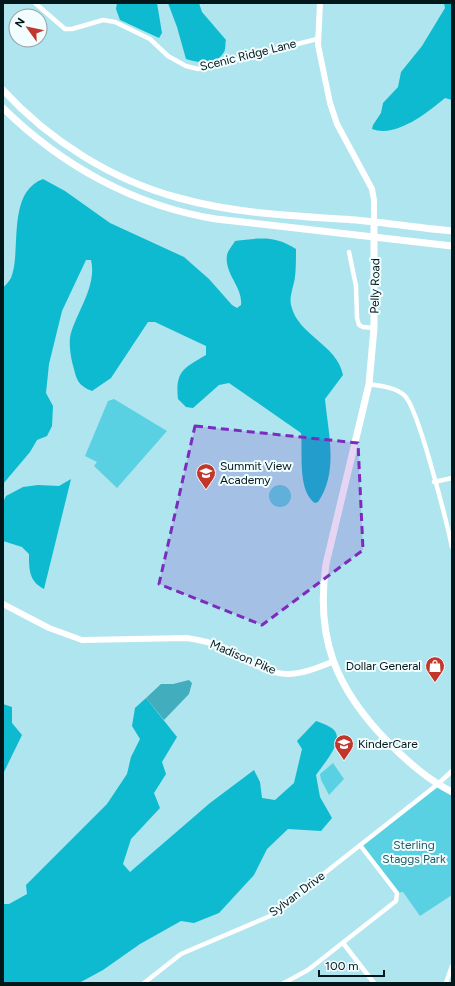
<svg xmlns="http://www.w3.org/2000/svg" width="455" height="986" viewBox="0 0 455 986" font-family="Figtree,sans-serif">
  <rect width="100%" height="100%" fill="#aee5ee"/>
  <!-- green -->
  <path fill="#5ad1e3" d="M114,399L167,431L117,488L94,466L97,462L85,456L108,401Z
    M269 496a11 11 0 1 1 22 0a11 11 0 1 1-22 0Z
    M333,763L344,779L329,795L321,780L320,774Z
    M438,784L452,792V895L420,916L403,892L397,893L360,845Z"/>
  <!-- forest -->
  <path fill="#0dbacf" d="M117,3H157L162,33L159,38L120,20L116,9Z
    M168,3H199L202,12L226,40C225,43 226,49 224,52C216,66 198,63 186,59L177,27Z
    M444,3H452V100L445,98C427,113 396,138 372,129L373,125L381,113L383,103L398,87L401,72L422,46L445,8Z
    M43,179L65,191L110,223L184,257L209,279L232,305L237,308L241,305C243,287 224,274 227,255C228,250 233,245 235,241C260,238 274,235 296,249C296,259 296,268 295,277C294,285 289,297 291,305C298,336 337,344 343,375L325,399C328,432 339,472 318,502L315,503C297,490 303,452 301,433L229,383L219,385L193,408L186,407L178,399C175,371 184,368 206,355V346L155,322H148L111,378L92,391C80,386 77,382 74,369C71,359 68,343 71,333C78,310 97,285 91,260H86L62,311L49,364L46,393L53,406L52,426L47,436L37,440L30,452L3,484V288C5,285 9,282 11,278C22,251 6,193 43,179Z
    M71,479L44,589C29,581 29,570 29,554L22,547L3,541V502L6,496L23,487L38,485L59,486Z
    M146,698L177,737L162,762L166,774L154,793L160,808L131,839L123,864L130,872L210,803L254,770L260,782L262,798L275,800L294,783L302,749L297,741L316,721C322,723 330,726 334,730C345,741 322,766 316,775L320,797L332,818L321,831L288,829L267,849L254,875L219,913L194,923L181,921L140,944L103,970L79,983H3V904H9L27,894L26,885L107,804L127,774L131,757L140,739L132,726L135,708Z
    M3,704L12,707V723L22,735L3,774Z"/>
  <!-- water -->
  <path fill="#42adbd" d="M189,680L192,683L189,694L164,720L146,698L161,684H173Z"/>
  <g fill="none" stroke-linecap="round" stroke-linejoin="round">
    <!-- minor -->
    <path stroke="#fff" stroke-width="4.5" d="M35,3L65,29H72L103,20L115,22L150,39L168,56L186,66L198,69L208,67L317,39
      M349,252L356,286L357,318L359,325L363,327L374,328
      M369,384C380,386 395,387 404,395C418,406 447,524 452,547
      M434,482L452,478
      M343,943L374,983
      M144,983L181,954L270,916L438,784L452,771
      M284,983L308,970L396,901L397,893L360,845
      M446,983L452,966"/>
    <!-- tertiary -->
    <path stroke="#fff" stroke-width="6" d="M320,3L318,45L330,103L337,124L372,189L374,200V222
      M3,604L49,628L82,640L187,638C199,640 211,642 223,647C244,656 263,674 288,674C303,674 319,667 332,662"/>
    <!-- secondary -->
    <path stroke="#fff" stroke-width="7" d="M374,222V328L369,384L326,564C315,638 336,689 388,742C408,762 427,779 452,792"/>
    <!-- primary -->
    <path stroke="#fff" stroke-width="7" d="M3,90C50,141 112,180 179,198C236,214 297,216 356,220C388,223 420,228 452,231
      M3,108C61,165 134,206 216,219L452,246"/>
  </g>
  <!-- marked area -->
  <path fill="#7b2cbf" fill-opacity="0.2" stroke="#7b2cbf" stroke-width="3" stroke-dasharray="8 5" stroke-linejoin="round" d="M195,426L358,443L363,550L262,625L159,584Z"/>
  <!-- icons -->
  <defs>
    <g id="school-pin" transform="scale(1)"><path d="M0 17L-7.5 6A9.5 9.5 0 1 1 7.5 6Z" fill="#c3362b" stroke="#f2fdff"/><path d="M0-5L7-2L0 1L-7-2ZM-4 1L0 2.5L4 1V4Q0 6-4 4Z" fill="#fff"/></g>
    <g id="shop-pin" transform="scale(1)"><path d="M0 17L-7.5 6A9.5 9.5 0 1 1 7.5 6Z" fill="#c3362b" stroke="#f2fdff"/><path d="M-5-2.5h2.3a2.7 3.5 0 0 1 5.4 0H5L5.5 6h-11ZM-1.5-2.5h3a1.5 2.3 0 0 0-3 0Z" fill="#fff"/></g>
  </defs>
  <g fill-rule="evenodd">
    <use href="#school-pin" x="206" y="473"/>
    <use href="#shop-pin" x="435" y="666"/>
    <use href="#school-pin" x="344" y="744"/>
  </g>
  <g text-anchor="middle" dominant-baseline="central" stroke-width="4" stroke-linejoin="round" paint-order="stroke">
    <!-- street labels -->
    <g font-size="12" fill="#02171a" stroke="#f2fdff">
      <text transform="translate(248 55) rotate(-14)">Scenic Ridge Lane</text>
      <text transform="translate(375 286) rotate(-89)">Pelly Road</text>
      <text transform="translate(243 657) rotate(23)">Madison Pike</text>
      <text transform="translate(297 894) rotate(-37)">Sylvan Drive</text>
    </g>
    <!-- poi labels -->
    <g font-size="12" fill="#02171a" stroke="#f2fdff" text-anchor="start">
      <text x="220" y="466">Summit View<tspan x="220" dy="14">Academy</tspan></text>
      <text x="421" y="666" text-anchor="end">Dollar General</text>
      <text x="358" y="744">KinderCare</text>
    </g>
    <!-- park labels -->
    <g font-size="12" fill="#1f5a63" stroke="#f2fdff">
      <text x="414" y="845">Sterling<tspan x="414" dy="14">Staggs Park</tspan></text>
    </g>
  </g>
  <!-- border -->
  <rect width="455" height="986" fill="none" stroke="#02171a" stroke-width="8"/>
  <!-- north arrow -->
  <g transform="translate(28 28) rotate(303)"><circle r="19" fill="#f2fdff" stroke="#92a1a3"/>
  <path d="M0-3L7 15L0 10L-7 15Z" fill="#c3362b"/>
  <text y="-6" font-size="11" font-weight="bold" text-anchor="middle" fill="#02171a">N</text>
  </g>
  <!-- scale -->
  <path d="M319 970v6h65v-6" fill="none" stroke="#02171a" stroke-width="2"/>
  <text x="325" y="970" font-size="12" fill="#02171a" stroke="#f2fdff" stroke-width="3" paint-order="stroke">100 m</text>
</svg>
